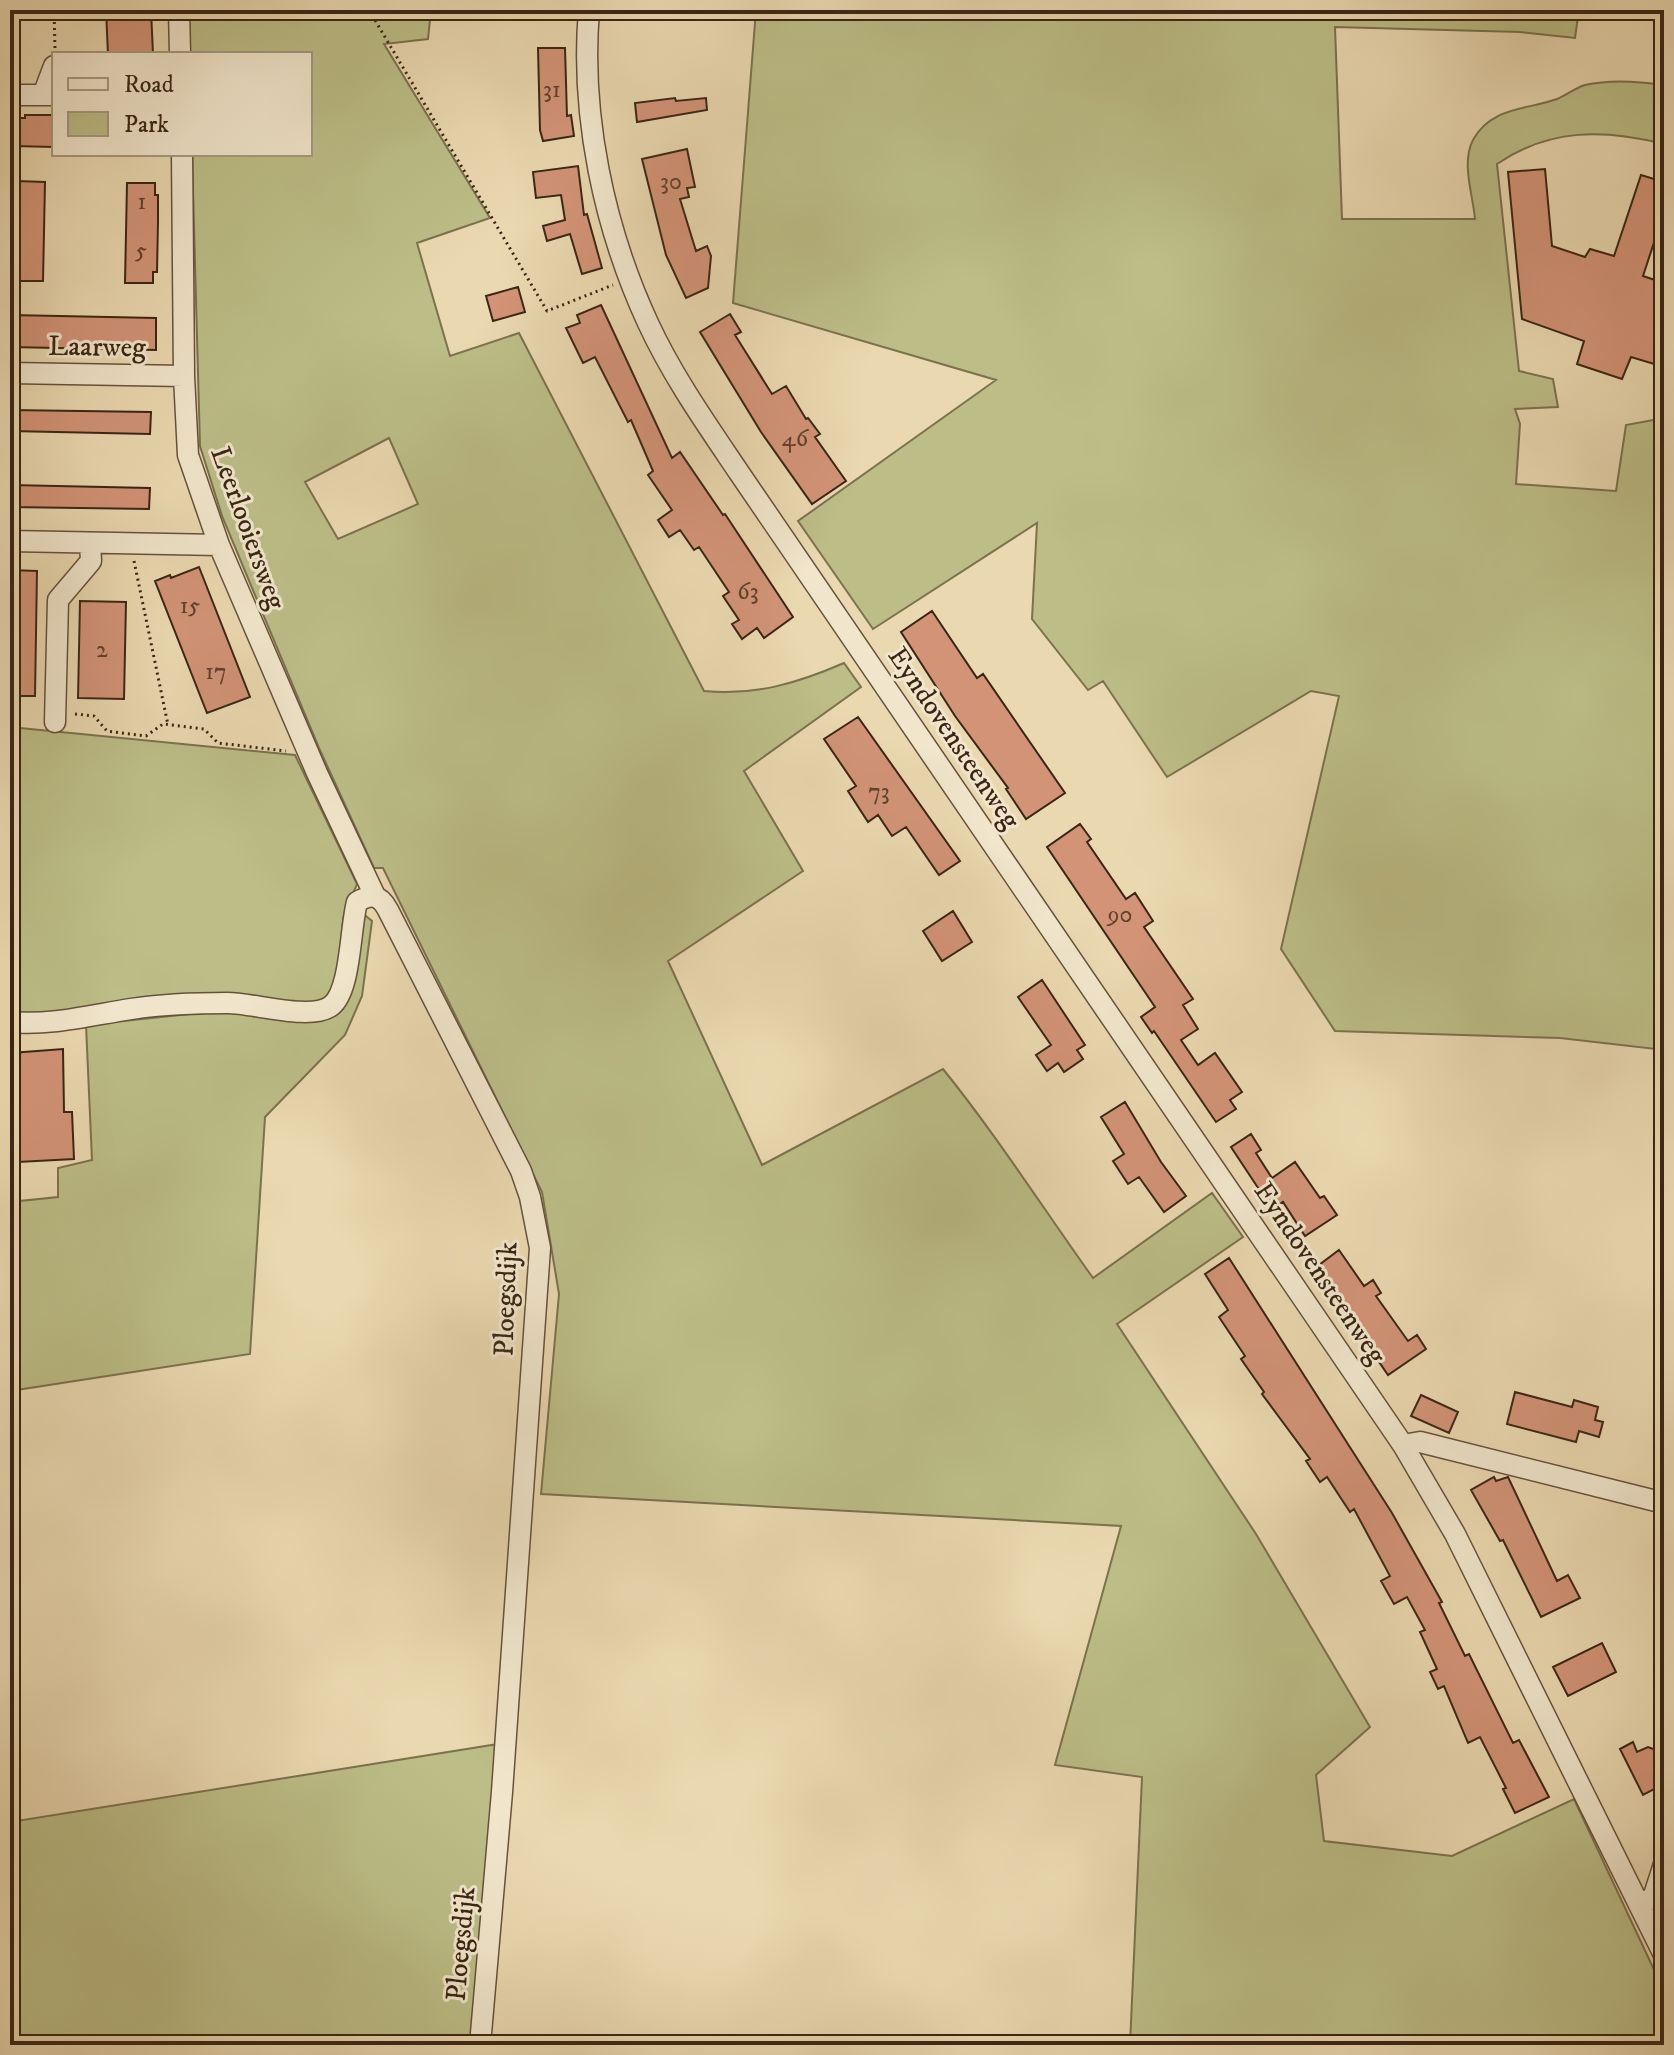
<svg xmlns="http://www.w3.org/2000/svg" width="1674" height="2055" viewBox="0 0 1674 2055" font-family="'IM FELL DW Pica',serif">
  <rect width="100%" height="100%" fill="#ead8b0"/>
  <filter id="stains"><feTurbulence type="fractalNoise" baseFrequency=".0025" numOctaves="4"/><feColorMatrix values="0 0 0 0 .2 0 0 0 0 .09 0 0 0 0 .02 0 0 0 .5 -.17"/></filter>
  <radialGradient id="worn" r=".72"><stop offset=".6" stop-color="#630" stop-opacity="0"/><stop offset="1" stop-color="#630" stop-opacity=".3"/></radialGradient>
  <!-- green -->
  <path fill="#bcbd87" stroke="#7b724e" stroke-width="2" fill-rule="evenodd" d="M188,10H431L428,39L384,44L490,218L417,243L450,356L519,333L704,691C755,696 798,683 844,663L861,687L744,771L803,871L668,961L762,1165L943,1069C997,1136 1043,1208 1093,1278L1212,1193L1243,1237L1117,1324L1256,1534L1370,1727L1316,1775L1324,1841L1452,1856L1574,1799L1664,1991V2045H1130L1142,1777L1055,1765L1121,1526L541,1494L559,1294L542,1192L383,868H374L319,748L222,516L200,446L192,154H310V54H189ZM389,438L418,504L338,539L305,482Z
    M756,10H1579L1575,38L1520,32L1335,27L1342,219H1475C1473,195 1461,163 1473,140C1491,107 1526,110 1557,99C1567,95 1575,88 1585,85C1611,79 1637,81 1664,85V144C1604,129 1550,128 1497,164L1519,371L1553,379L1558,407L1515,409L1520,424L1516,484L1616,491L1626,425L1664,418V1050L1560,1038L1335,1031L1281,949L1339,696L1311,691L1167,777L1103,681L1088,690L1032,619L1037,523L873,629L798,521L996,380L733,303Z
    M10,727L295,755L357,884C354,893 348,900 346,908C335,938 351,984 318,1003L87,1009L10,1015Z
    M361,912L372,921L362,996L345,1035L265,1117L250,1354L10,1391V1202L58,1197V1168L92,1160L86,1025L227,1010L321,1019Z
    M498,1744L473,2045H10V1822Z"/>
  <!-- building -->
  <path fill="#d29377" stroke="#3a2614" stroke-width="2" d="M106,10H151L153,54H108Z
    M538,48H565L567,116L571,115L574,136L543,141L540,130Z
    M675,98L676,101L706,98L707,110L637,122L635,103Z
    M25,115H52L54,147L13,146L14,118H25Z
    M687,149L695,187L687,188L689,197L680,199L696,251L707,246L711,256L708,288L686,298L666,255L642,159Z
    M578,166L584,215L587,214L602,268L582,274L570,234L547,241L543,226L565,220L561,195L536,198L533,172Z
    M1545,169L1552,246L1585,257L1590,249L1614,256L1641,175L1664,182V212L1643,276L1664,283V367L1631,357L1622,379L1577,364L1584,341L1522,319L1508,172Z
    M17,181L45,182L43,281H15V269H12L13,220V193L17,192Z
    M127,183H155V195H158V222L157,272H153V283H125Z
    M518,287L525,312L493,321L486,296Z
    M601,305L672,458L680,452L723,515L725,514L793,617L764,638L757,628L742,639L732,624L739,620L723,596L729,592L699,547L694,550L680,530L669,537L658,520L672,510L648,475L653,471L631,420L628,422L595,357L583,363L566,328L580,323L577,315Z
    M730,314L741,332L735,335L772,394L786,386L806,419L808,418L820,434L815,437L846,481L812,504L761,432L700,332Z
    M10,315L156,318V350L10,347Z
    M10,410L151,412L150,434L10,431Z
    M10,485L150,488L149,509L10,507Z
    M199,567L250,697L207,713L155,581L170,575L171,578Z
    M10,570L37,571L35,696H10Z
    M80,601L126,602L124,699L78,698Z
    M932,611L977,678L983,674L1065,793L1026,819L1006,789L1008,788L955,716L901,632Z
    M858,717L960,861L939,875L906,827L892,836L878,815L868,822L848,791L856,786L824,739Z
    M1080,824L1091,839L1087,842L1126,899L1135,893L1153,921L1144,927L1193,999L1183,1005L1198,1029L1181,1040L1198,1065L1215,1053L1242,1092L1230,1100L1236,1109L1216,1122L1154,1031L1152,1033L1141,1017L1155,1007L1047,847Z
    M953,911L972,942L942,961L923,931Z
    M1042,980L1085,1045L1077,1050L1083,1059L1064,1072L1058,1063L1047,1071L1036,1055L1051,1045L1018,997Z
    M63,1049L64,1112H72L74,1159L18,1162L11,1053Z
    M1125,1102L1161,1162L1186,1196L1164,1212L1139,1177L1128,1184L1113,1161L1124,1154L1101,1117Z
    M1251,1134L1261,1150L1256,1153L1272,1178L1295,1162L1320,1198L1324,1196L1337,1215L1305,1236L1283,1202L1272,1209L1231,1147Z
    M1339,1250L1364,1286L1373,1280L1381,1293L1376,1296L1408,1341L1417,1335L1426,1349L1388,1375L1315,1268Z
    M1229,1258L1392,1513L1442,1602L1439,1603L1465,1656L1469,1654L1513,1743L1519,1740L1549,1797L1515,1813L1503,1789L1506,1788L1480,1737L1468,1743L1444,1686L1438,1689L1430,1672L1437,1669L1420,1632L1425,1630L1407,1597L1394,1604L1381,1581L1390,1576L1354,1509L1350,1512L1327,1477L1320,1482L1306,1461L1310,1459L1262,1394L1264,1392L1241,1359L1245,1356L1219,1317L1228,1310L1205,1274Z
    M1515,1392L1572,1407L1574,1400L1598,1407L1595,1420L1603,1422L1599,1437L1579,1431L1576,1442L1507,1424Z
    M1421,1395L1458,1412L1449,1433L1411,1416Z
    M1494,1477L1496,1481L1508,1477L1557,1581L1568,1575L1580,1598L1541,1617L1503,1540L1500,1541L1471,1490Z
    M1602,1643L1616,1672L1568,1696L1553,1667Z
    M1633,1742L1637,1752L1648,1747L1664,1753V1784L1643,1795L1620,1749Z"/>
  <g fill="none" stroke-linecap="round" stroke-linejoin="round">
    <!-- minor casing -->
    <g stroke="#66523b" stroke-width="23">
      <path id="minor" d="M179,10L180,54
        M589,10C580,115 604,228 648,323C673,377 707,425 740,474L1403,1445L1455,1534L1664,1955
        M10,95H54
        M43,95L54,66
        M182,154L184,376L188,455L219,545L317,773L375,896
        M10,373L184,376
        M10,541L219,545
        M55,722L58,600L91,561L90,543
        M10,1022C50,1026 92,1015 131,1009C163,1004 196,1003 228,1003C253,1003 311,1021 331,1006C351,991 350,928 357,902C372,893 380,895 388,910L521,1171L530,1197L540,1248L502,1792L480,2045
        M1403,1445L1420,1442L1664,1503
        M1639,1904L1653,1898L1664,1864"/>
    </g>
    <!-- path -->
    <path stroke="#3a2614" stroke-width="3" stroke-dasharray="2 4" stroke-linecap="butt" d="M54,10L55,48
      M369,10L547,311L613,285
      M134,561L168,725
      M75,714L94,716L107,731L146,736L163,724L204,729L218,743L286,751"/>
    <!-- minor -->
    <use href="#minor" stroke="#f1e6cc" stroke-width="20"/>
  </g>
  <g text-anchor="middle" dominant-baseline="central" stroke-width="6" stroke-linejoin="round" paint-order="stroke">
    <!-- number labels -->
    <g font-size="24" fill="#60412d">
      <text x="552" y="90">31</text>
      <text x="671" y="182">30</text>
      <text x="142" y="202">1</text>
      <text x="141" y="251">5</text>
      <text x="795" y="439">46</text>
      <text x="748" y="592">63</text>
      <text x="190" y="606">15</text>
      <text x="102" y="650">2</text>
      <text x="216" y="672">17</text>
      <text x="879" y="792">73</text>
      <text x="1120" y="915">90</text>
    </g>
    <!-- street labels -->
    <g font-size="28" fill="#3a2614" stroke="#f1e6cc">
      <text transform="translate(97 347) rotate(1)">Laarweg</text>
      <text transform="translate(248 528) rotate(70)">Leerlooiersweg</text>
      <text transform="translate(954 738) rotate(56)">Eyndovensteenweg</text>
      <text transform="translate(1320 1273) rotate(56)">Eyndovensteenweg</text>
      <text transform="translate(506 1299) rotate(-88)">Ploegsdijk</text>
      <text transform="translate(461 1944) rotate(-85)">Ploegsdijk</text>
    </g>
  </g>
  <!-- margin -->
  <rect width="1674" height="2055" fill="none" stroke="#ead8b0" stroke-width="40"/>
  <rect x="12" y="12" width="1650" height="2031" fill="none" stroke="#3a2614" stroke-width="4"/>
  <rect x="20" y="20" width="1634" height="2015" fill="none" stroke="#3a2614" stroke-width="2"/>
  <!-- legend -->
  <rect x="52" y="52" width="260" height="104" fill="#f1e6cc" stroke="#a89982" stroke-width="2"/>
  <rect x="68" y="78" width="40" height="12" fill="#f1e6cc" stroke="#a89982" stroke-width="2"/>
  <text x="124" y="92" font-size="24" fill="#3a2614">Road</text>
  <rect x="68" y="112" width="40" height="24" fill="#bcbd87" stroke="#a89982" stroke-width="2"/>
  <text x="124" y="132" font-size="24" fill="#3a2614">Park</text>
  <rect width="100%" height="100%" filter="url(#stains)"/>
  <rect width="100%" height="100%" fill="url(#worn)"/>
</svg>
